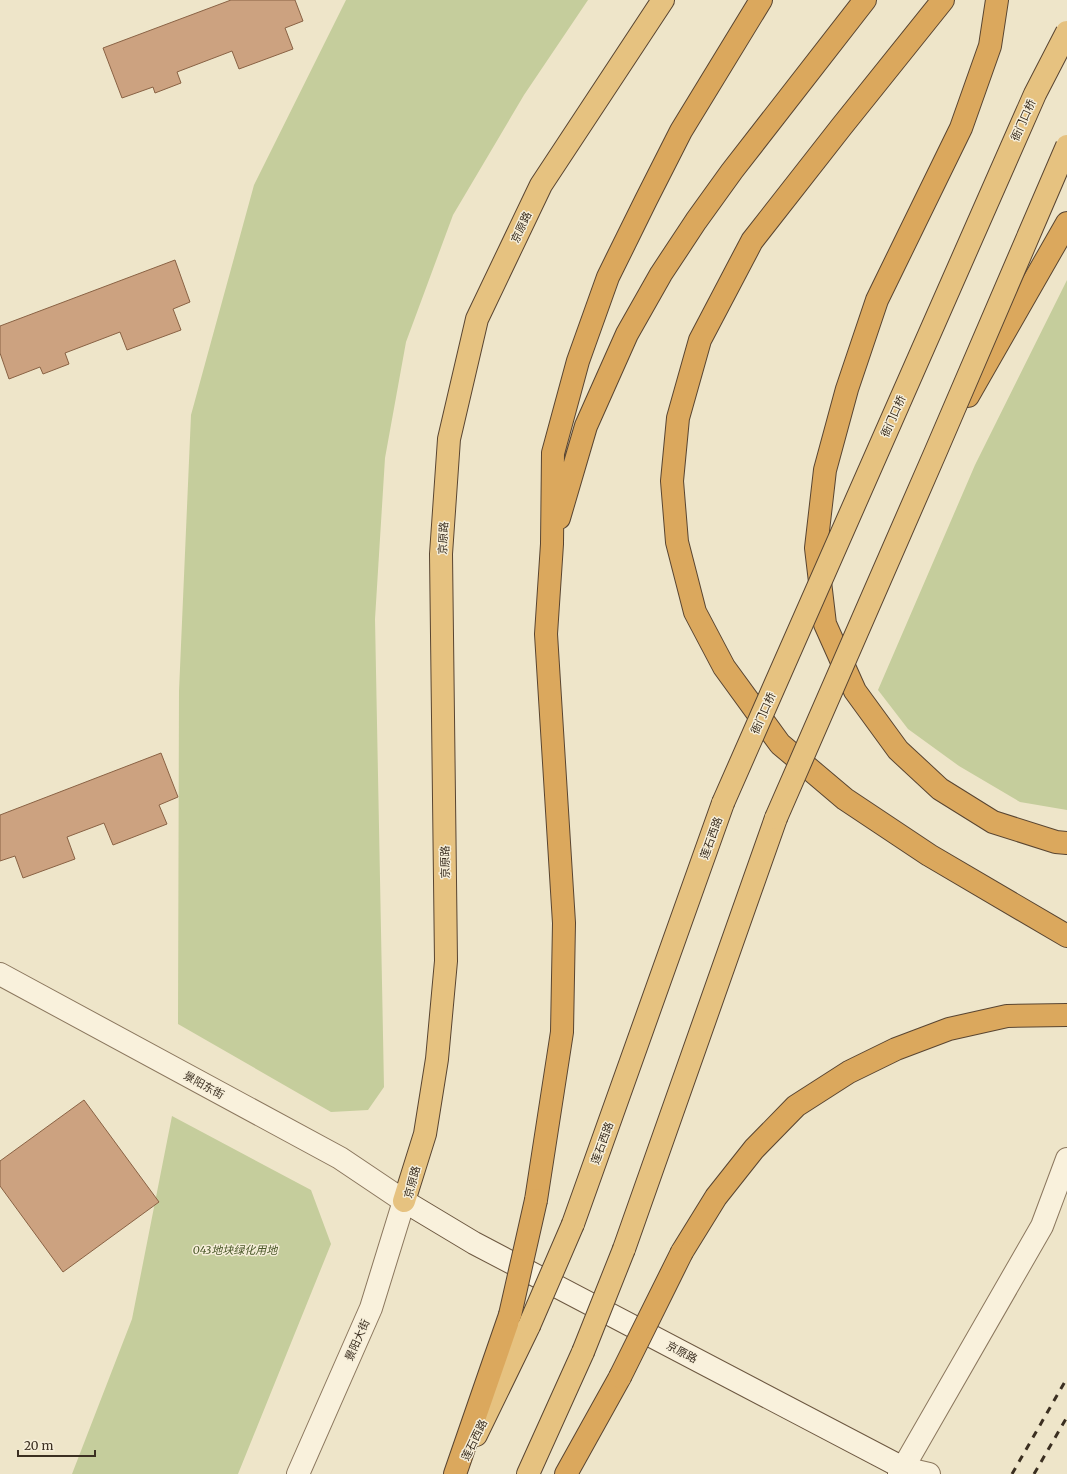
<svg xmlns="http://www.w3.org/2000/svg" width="1067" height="1474" viewBox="0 0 1067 1474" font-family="Merriweather,'Noto Sans SC',serif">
  <rect width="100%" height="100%" fill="#eee5c9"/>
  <!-- green -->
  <path fill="#c5cd9c" d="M346,0H588L524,95L453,215L406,342L385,458L375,619L384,1087L368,1110L331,1112L178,1024L179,691L191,415L254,185Z
    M1067,280V810L1020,802L959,766L908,729L878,690L975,465Z
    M172,1116L311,1190L331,1244L238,1474H72L132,1319Z"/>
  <!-- building -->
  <path fill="#cca280" stroke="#896244" d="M231,0H295L303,21L285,28L293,49L239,69L232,51L177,72L181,83L155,93L153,87L122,98L103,48Z
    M175,260L190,302L173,309L181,330L127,350L120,332L65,353L69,364L43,374L40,367L9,379L0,353V326Z
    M161,753L178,797L159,805L167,824L113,845L104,823L67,837L75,859L23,878L15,856L0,861V815Z
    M84,1100L159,1202L63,1272L0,1186V1161Z"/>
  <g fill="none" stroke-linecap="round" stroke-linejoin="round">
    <!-- minor casing -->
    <g stroke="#8b775e" stroke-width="24">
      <path id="minor" d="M903,1468L1042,1226L1067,1159
        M298,1474L371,1308L404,1201"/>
    </g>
    <!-- tertiary casing -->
    <g stroke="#8b775e" stroke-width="24">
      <path id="tertiary" d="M0,974L340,1158L404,1201
        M903,1468L929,1474"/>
    </g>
    <!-- secondary casing -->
    <g stroke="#6d5841" stroke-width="24">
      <path id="secondary" d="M404,1201L474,1243L903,1468L899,1474"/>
    </g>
    <!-- trunk casing -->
    <g stroke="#594531" stroke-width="24">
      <path id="trunk" d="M404,1201L425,1134L437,1059L446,961L441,554L449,439L477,319L541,185L663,0
        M573,1224L723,803
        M624,1249L776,818
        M476,1435L529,1326
        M528,1474L583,1352"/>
    </g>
    <!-- motorway casing -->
    <g stroke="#594531" stroke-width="24">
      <path id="motorway" d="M943,0L842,126L752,241L700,340L678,418L672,481L677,542L695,612L724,667L780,744L845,799L929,855L1067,936
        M997,0L990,46L961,128L877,300L847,389L825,470L816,548L825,624L855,691L898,750L940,789L993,822L1056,842L1067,843
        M968,396L1067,223
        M559,518L586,426L627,334L661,274L696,221L732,171L865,0
        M536,1200L562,1032L564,923L546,634L552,544L553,453L578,361L608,277L646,200L681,131L761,0
        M682,1252L716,1197L754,1149L796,1106L849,1072L896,1049L949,1029L1007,1016L1067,1015
        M455,1474L510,1315
        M566,1474L620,1377"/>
    </g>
    <!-- minor -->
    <use href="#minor" stroke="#f9f1dc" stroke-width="22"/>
    <!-- tertiary -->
    <use href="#tertiary" stroke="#f9f1dc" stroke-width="22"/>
    <!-- secondary -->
    <use href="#secondary" stroke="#f9f1dc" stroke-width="22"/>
    <!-- trunk -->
    <use href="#trunk" stroke="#e6c280" stroke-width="22"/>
    <!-- motorway -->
    <use href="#motorway" stroke="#dba85d" stroke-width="22"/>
    <!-- rail -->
    <path stroke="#3b2f21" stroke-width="3" stroke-dasharray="7 7" stroke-linecap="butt" d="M1012,1474L1067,1378
      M1034,1474L1067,1417"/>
    <!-- trunk-bridge casing -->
    <g stroke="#594531" stroke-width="24" stroke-linecap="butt">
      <path id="trunk-bridge" d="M723,803L1035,94L1067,32
        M776,818L936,451L1067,146
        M529,1326L573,1224
        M583,1352L624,1249"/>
    </g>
    <!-- motorway-bridge casing -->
    <g stroke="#594531" stroke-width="24" stroke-linecap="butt">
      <path id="motorway-bridge" d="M510,1315L536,1200
        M620,1377L682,1252"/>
    </g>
    <!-- trunk-bridge -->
    <use href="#trunk-bridge" stroke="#e6c280" stroke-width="22"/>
    <!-- motorway-bridge -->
    <use href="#motorway-bridge" stroke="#dba85d" stroke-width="22"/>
  </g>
  <g text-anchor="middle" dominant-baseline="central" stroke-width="3" stroke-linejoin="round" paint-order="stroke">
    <!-- street labels -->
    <g font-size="11" fill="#3b2f21" stroke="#f6eed9">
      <text transform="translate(1023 120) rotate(-66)">衙门口桥</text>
      <text transform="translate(521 227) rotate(-65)">京原路</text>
      <text transform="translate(893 416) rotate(-66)">衙门口桥</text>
      <text transform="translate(443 538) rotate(-87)">京原路</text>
      <text transform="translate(763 713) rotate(-66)">衙门口桥</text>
      <text transform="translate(711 838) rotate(-70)">莲石西路</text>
      <text transform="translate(445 862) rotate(-91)">京原路</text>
      <text transform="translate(204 1085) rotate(29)">景阳东街</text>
      <text transform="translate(602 1143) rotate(-70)">莲石西路</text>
      <text transform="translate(412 1182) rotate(-75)">京原路</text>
      <text transform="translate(357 1340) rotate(-66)">景阳大街</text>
      <text transform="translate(682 1352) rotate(28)">京原路</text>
      <text transform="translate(474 1440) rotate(-64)">莲石西路</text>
    </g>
    <!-- park labels -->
    <g font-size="11" font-style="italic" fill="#495728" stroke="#f6eed9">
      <text x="235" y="1250">043地块绿化用地</text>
    </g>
  </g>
  <!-- scale -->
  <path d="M18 1450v6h77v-6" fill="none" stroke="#3b2f21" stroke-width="2"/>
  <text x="24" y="1450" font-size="12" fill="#3b2f21" stroke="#f6eed9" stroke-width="3" paint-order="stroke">20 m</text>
</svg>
